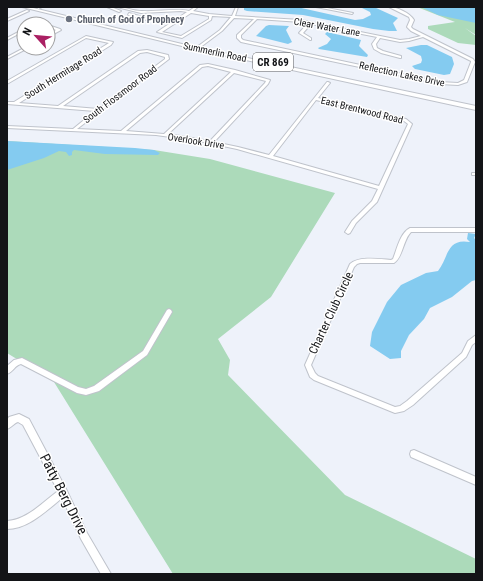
<svg xmlns="http://www.w3.org/2000/svg" width="483" height="581" viewBox="0 0 483 581" font-family="'Roboto Condensed',sans-serif">
  <rect width="100%" height="100%" fill="#eef2fa"/>
  <!-- green -->
  <path fill="#acdaba" d="M417,7H476V35L465,28L476,36V45L458,43L428,29V26L455,22Z
    M7,141L154,150L210,159L335,193L271,297L218,339L230,360L228,375L345,495L476,559V574H173L54,382L7,353Z"/>
  <!-- water -->
  <path fill="#84cbf0" d="M244,7H297L355,20L363,19L371,15L370,12L360,7H374L398,18L393,23L397,31H389L373,29L303,15L247,11L244,10Z
    M421,7H476V23L438,15Z
    M269,25L289,26L286,30L292,42L288,44L256,36L266,26Z
    M327,32L361,40L359,46L368,55L367,57L319,49L318,48L327,44L331,39L325,34Z
    M421,45H427L452,57L454,64L450,74L444,75L415,69L412,66L421,63L422,60L421,56L406,48Z
    M7,141L135,148L154,150L160,153L158,155L105,154L74,150L72,152V155L69,156L66,152L59,151L44,158L7,170Z
    M468,233L476,234L474,238L476,240V280L472,281L452,297L430,308L424,319L409,335L401,351V358L390,359L370,346L372,332L387,302L401,285L426,273L438,271C449,257 446,238 470,242L467,239Z"/>
  <g fill="none" stroke-linecap="round" stroke-linejoin="round">
    <!-- minor casing -->
    <g stroke="#bfc3cb" stroke-width="2">
      <path id="minor" d="M37,7H42L38,9Z
        M107,7H111L121,11L119,12Z
        M117,7C125,7 133,11 142,11C158,12 174,8 189,11L195,7H198L193,11L209,14L232,16L236,7H238L235,16L301,20L400,40L409,39L421,36L411,31L407,27L410,20L409,17L389,7C397,7 410,13 414,20L411,27L413,29L473,59L475,62L467,82L458,85L440,84L241,42L237,38V35L254,19L234,18L222,31L198,49H197V47L220,30L231,17L212,16L211,20L182,38L157,32L187,12L181,11L141,13ZM191,13L209,16V19L181,36L162,32ZM257,19L301,22L308,23L299,33L310,40H311V38L303,33L311,24L377,37L372,44L374,49L381,53L400,58H401V56L383,51L377,48L376,44L380,38L400,42L409,41L423,37L471,61V62L464,80L458,83L440,82L243,40L241,38V35Z
        M316,7H322L353,13L352,14Z
        M27,10L29,11L7,21V19Z
        M129,13L146,18V19L145,20L128,15Z
        M48,25L60,29L61,30L48,37V35L56,30L48,27Z
        M24,29V31L7,40V38Z
        M86,36L113,42L111,45L19,103L58,106L138,51L147,50L168,55L169,59L77,129L121,131L200,65L208,64L235,70L270,80L268,84L214,142L238,147L269,155L327,82H328L330,83L318,98L406,119L412,124L377,202L356,223L350,233L348,234L345,232L352,221L372,201L378,189L237,149L199,141L156,135L7,128V126L73,129L95,111L7,104V102H14L109,43L86,38L7,84V81ZM147,52L165,57V59L98,109L63,106L140,53ZM208,66L231,72L164,134L126,131L202,67ZM234,73L266,81L265,83L210,141L168,134ZM316,100L404,121L408,124L379,186L273,156Z
        M24,48H28L7,59V57Z
        M472,173H476V175H472Z
        M410,228H476V232H411C403,240 403,257 394,263H360L357,264L354,267L311,365L315,373L318,376L395,407L400,406L407,401L462,353L468,341L476,335V342L472,345L466,357L413,405L404,411L395,413L314,380L310,377L305,365L350,264C359,256 379,259 391,260L393,259C397,249 400,233 410,228Z
        M169,309L171,310L172,312L147,355L99,391L86,395L77,393L21,364C15,365 13,372 7,374V366L14,360L22,358L78,387L86,389L94,386L143,351L167,310Z
        M19,414L29,419L66,489L87,533L111,574H101L81,539L62,498C46,511 28,529 7,529V521C27,520 43,502 58,491L23,425L18,422C14,423 12,427 7,429V420L9,417Z
        M414,450L476,477V485L411,457L410,454L411,451Z"/>
    </g>
    <!-- major casing -->
    <g stroke="#bfc3cb" stroke-width="2">
      <path id="major" d="M22,7H29L186,45L476,106V110L186,47Z"/>
    </g>
    <!-- minor -->
    <use href="#minor" fill="#fff" fill-rule="evenodd"/>
    <!-- major -->
    <use href="#major" fill="#fff" fill-rule="evenodd"/>
  </g>
  <!-- markers -->
  <circle fill="#6b7280" stroke="#fff" stroke-width="1.5" cx="69" cy="19" r="4"/>
  <g text-anchor="middle" dominant-baseline="central" stroke-width="3" stroke-linejoin="round" paint-order="stroke">
    <!-- far-worship labels -->
    <g font-size="10" font-weight="bold" fill="#5b616d" stroke="#fff" text-anchor="start">
      <text x="77" y="19">Church of God of Prophecy</text>
    </g>
    <!-- far-street labels -->
    <g font-size="10" fill="#131417" stroke="#fff">
      <text transform="translate(327 27) rotate(10)">Clear Water Lane</text>
      <text transform="translate(215 52) rotate(12)">Summerlin Road</text>
      <text transform="translate(63 73) rotate(-32)">South Hermitage Road</text>
      <text transform="translate(402 74) rotate(12)">Reflection Lakes Drive</text>
      <text transform="translate(120 94) rotate(-37)">South Flossmoor Road</text>
      <text transform="translate(362 110) rotate(14)">East Brentwood Road</text>
      <text transform="translate(196 141) rotate(9)">Overlook Drive</text>
    </g>
    <!-- shield labels -->
    <rect fill="#fff" stroke="#5a5a5d" stroke-width="1" x="253" y="53" width="40" height="18" rx="3"/>
    <g font-size="11" font-weight="bold" fill="#131417">
      <text x="273" y="62">CR 869</text>
    </g>
    <!-- street labels -->
    <g font-size="12" fill="#131417" stroke="#fff">
      <text transform="translate(331 313) rotate(-65)">Charter Club Circle</text>
    </g>
    <!-- near-street labels -->
    <g font-size="14" fill="#131417" stroke="#fff">
      <text transform="translate(64 494) rotate(63)">Patty Berg Drive</text>
    </g>
  </g>
  <!-- border -->
  <rect width="483" height="581" fill="none" stroke="#131417" stroke-width="16"/>
  <!-- north arrow -->
  <g transform="translate(36 36) rotate(297)"><circle r="19" fill="#ffffff" stroke="#a1a1a2"/>
  <path d="M0-3L7 15L0 10L-7 15Z" fill="#aa2063"/>
  <text y="-6" font-size="11" font-weight="bold" text-anchor="middle" fill="#131417">N</text>
  </g>
</svg>
